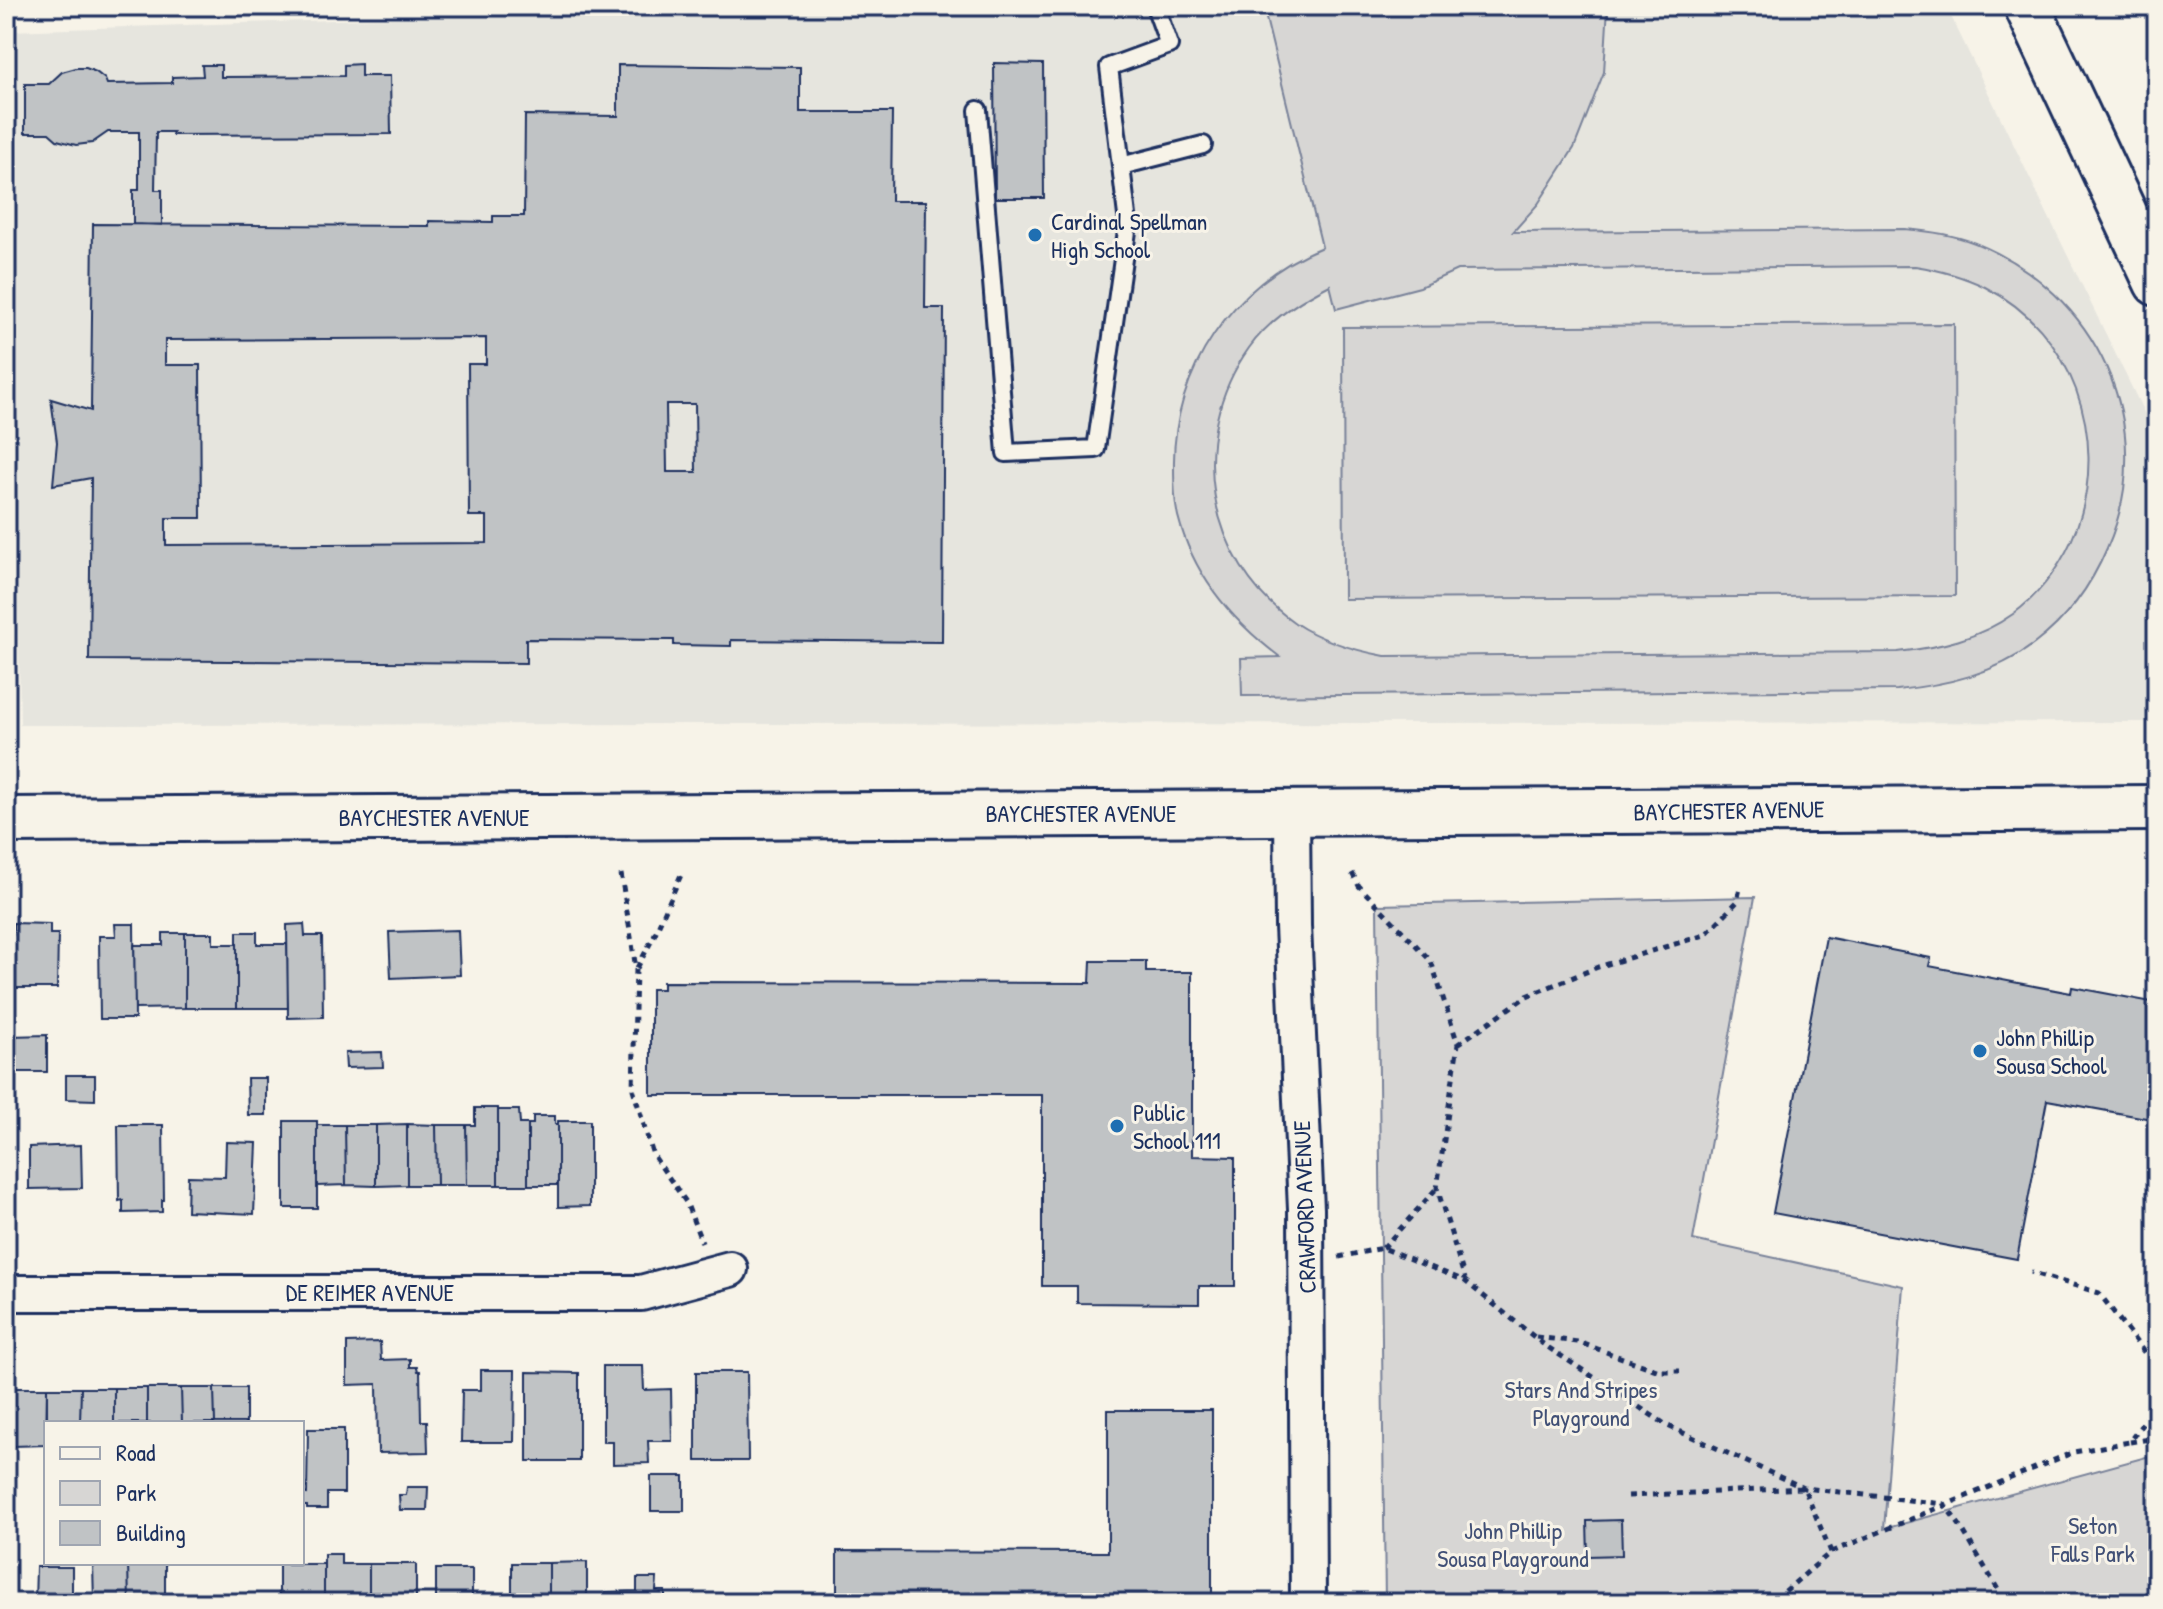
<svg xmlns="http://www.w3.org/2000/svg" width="2163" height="1609" viewBox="0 0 2163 1609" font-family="'Patrick Hand',sans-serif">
  <rect width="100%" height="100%" fill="#f7f3e8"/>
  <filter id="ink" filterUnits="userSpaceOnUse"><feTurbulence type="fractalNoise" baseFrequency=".0125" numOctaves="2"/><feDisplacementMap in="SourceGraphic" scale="16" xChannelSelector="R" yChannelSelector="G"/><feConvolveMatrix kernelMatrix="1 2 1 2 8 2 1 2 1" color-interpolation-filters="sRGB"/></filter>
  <g filter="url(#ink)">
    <!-- built -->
    <path fill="#e6e5de" d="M747,6H1946L2157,439V722L20,725L9,31Z"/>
    <!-- green -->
    <path fill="#d7d6d4" stroke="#798299" stroke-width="2" fill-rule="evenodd" d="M1263,6H1608L1604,72L1574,148L1538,204L1513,232L1904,229C1929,231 1952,234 1975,243C2096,291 2161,426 2107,548C2091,586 2067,619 2034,644C1995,674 1945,685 1897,690L1242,696L1241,658L1280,657C1232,621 1193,575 1178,516C1174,500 1174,483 1174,467C1172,371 1233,283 1322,247ZM1915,266C1939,270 1963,276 1985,287C2073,331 2109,437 2077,527C2065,560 2042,593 2013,614C1978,639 1940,647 1898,652L1385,656C1353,650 1322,641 1295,623C1205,561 1186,436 1249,348C1269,320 1300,300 1330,285L1336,309L1420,287L1457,270Z
      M1954,324L1955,596L1344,599L1343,327Z
      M1755,897L1693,1240L1903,1286L1884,1529L2157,1454V1603H1385L1377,905Z"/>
    <!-- building -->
    <path fill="#c0c3c5" stroke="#1b2f5e" stroke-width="2" fill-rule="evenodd" d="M994,63L1043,64L1044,198H995Z
      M361,64V76H390L391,134L172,135L173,132H156L155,190H162V225L133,224V190H139V132H108L92,143L76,145L57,140L49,133H25V84H49L62,72L76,68H86L96,72L105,79L107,84L172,83V77L203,76L202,65H221V77L344,76V65Z
      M618,65L800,67V112H892L891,201H926L925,308H944L942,642L731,640V646L674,645V640L526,639V663L89,660L91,478L53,485L57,442L51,399L91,411L93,224L429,226V221L493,222V216H524L525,115L618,116ZM486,338V364H468L469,516H487V543L166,545V518H201L200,365H165V340ZM666,404H695L696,472H667Z
      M13,923L50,924V934H58L57,988H7V935H13Z
      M115,924H134L135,1019H100L99,936H116Z
      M304,924L305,936H322L323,1017L288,1018L287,925Z
      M458,930L460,975L391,978L389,932Z
      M237,932H257V944H287L288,1008H237Z
      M163,933H185V1008L135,1009L134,945H163Z
      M185,933H213V944H237V1008H185Z
      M1826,937L1931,958L1929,966L2071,993L2072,987L2157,1003V1120L2047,1100L2017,1259L1773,1213Z
      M1091,961H1146V972H1192V1156L1235,1157V1286H1199V1304L1077,1303V1286H1042V1095H651V989H663V982L1090,983Z
      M47,1035V1072H10V1036Z
      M382,1052L383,1067L346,1068L345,1053Z
      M66,1075H95V1100L66,1099Z
      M247,1078H266V1115H248Z
      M475,1108H498V1185H467L466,1125H475Z
      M498,1110H519L520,1124H528V1185H498Z
      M533,1116H555V1124H558V1185H528V1124H533Z
      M284,1121H317V1208H284Z
      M558,1121H590V1206L558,1207Z
      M407,1124V1185L376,1186V1125Z
      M407,1124L436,1125L437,1185H407Z
      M118,1125H163L164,1200H162V1212L123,1213V1200L119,1201Z
      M317,1125H345L346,1185L317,1186Z
      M345,1125H376V1186L346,1185Z
      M436,1125H466L467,1185H437Z
      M226,1142L257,1143L254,1214L187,1211L188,1176L225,1177Z
      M81,1145L82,1188L29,1189V1147Z
      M380,1342L381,1360L410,1359V1367H417L418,1371H420L421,1421H427L428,1452L378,1453L377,1384L347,1385V1343Z
      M603,1366H643L644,1390L671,1389L672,1441H648L649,1463L613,1464V1442H603Z
      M481,1370H515L514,1442H461L462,1390H481Z
      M527,1372L579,1373V1461H527Z
      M696,1372H747L748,1461H696Z
      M13,1388H47L46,1445L13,1446Z
      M47,1388H81L80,1423H47Z
      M81,1388H114V1423H80Z
      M114,1388H147V1423H114Z
      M147,1388H181L182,1423H147Z
      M181,1388H214L215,1423H182Z
      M214,1388H246V1423H215Z
      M1108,1410H1212V1603H837V1551L1108,1552Z
      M308,1429H344V1493H327V1509H307V1506H302V1493L307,1494Z
      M651,1476H684V1511H651Z
      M407,1487H428L427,1510H400L399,1495H406Z
      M1621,1520L1622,1555L1588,1556L1587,1521Z
      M324,1554H341V1564H369V1603H324Z
      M587,1562V1603H549V1563Z
      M93,1563H128L129,1603H94Z
      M128,1563H165V1603H129Z
      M512,1563H549V1603H512Z
      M279,1564H324V1603H279Z
      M369,1564H416V1603H369Z
      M36,1567H72V1603H35Z
      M436,1569H472V1603H436Z
      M637,1578H657L656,1591H665V1603H605V1592L637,1591Z"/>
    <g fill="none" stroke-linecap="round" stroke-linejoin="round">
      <!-- lane casing -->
      <g stroke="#1b2f5e" stroke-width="22">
        <path id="lane" d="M978,110L1006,453L1096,449L1128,224L1109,67L1169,45L1155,6
          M1121,166L1203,145"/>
      </g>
      <!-- street casing -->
      <g stroke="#1b2f5e" stroke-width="40">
        <path id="street" d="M1292,811L1293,926L1306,1209L1308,1603
          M6,1293H641L730,1269"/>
      </g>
      <!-- secondary casing -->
      <g stroke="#1b2f5e" stroke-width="50">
        <path id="secondary" d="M2027,6L2157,283"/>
      </g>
      <!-- primary casing -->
      <g stroke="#1b2f5e" stroke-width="50">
        <path id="primary" d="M6,820L2157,808"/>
      </g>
      <!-- path -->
      <path stroke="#1b2f5e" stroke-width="5" stroke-dasharray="6 6" stroke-linecap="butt" d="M1352,873L1359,886L1431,961L1458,1044L1437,1188L1465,1279
        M621,874L636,969L633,1089L653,1155L686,1202L702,1243
        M637,968L653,938L681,875
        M1458,1044L1527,996L1598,967L1705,935L1737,902L1740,888
        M1383,1248L1436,1189
        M1339,1257L1383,1248L1465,1281L1543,1344L1668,1426L1804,1488L1944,1504L1961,1527L2006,1603
        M1536,1337L1578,1342L1659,1371H1680
        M2130,1442L2157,1438
        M1628,1496L1804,1488L1831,1552L1771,1603
        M1831,1552L2074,1452L2129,1442L2155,1407L2153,1364L2099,1293L2031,1272"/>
      <!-- lane -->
      <use href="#lane" stroke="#f7f3e8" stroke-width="16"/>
      <!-- street -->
      <use href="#street" stroke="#f7f3e8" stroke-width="34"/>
      <!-- secondary -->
      <use href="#secondary" stroke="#f7f3e8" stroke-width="44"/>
      <!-- primary -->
      <use href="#primary" stroke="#f7f3e8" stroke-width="44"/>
    </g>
  </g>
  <!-- markers -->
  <g fill="#1f6fb2" stroke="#f7f3e8" stroke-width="3">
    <circle cx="1035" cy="235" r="8"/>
    <circle cx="1980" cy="1051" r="8"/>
    <circle cx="1117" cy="1126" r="8"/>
  </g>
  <g text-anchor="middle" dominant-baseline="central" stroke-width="6" stroke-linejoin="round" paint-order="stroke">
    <!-- poi labels -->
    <g font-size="24" fill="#1b2f5e" stroke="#f7f3e8" text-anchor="start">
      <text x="1051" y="221">Cardinal Spellman<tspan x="1051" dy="28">High School</tspan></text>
      <text x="1996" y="1037">John Phillip<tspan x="1996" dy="28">Sousa School</tspan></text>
      <text x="1133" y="1112">Public<tspan x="1133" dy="28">School 111</tspan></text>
    </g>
    <!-- street labels -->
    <g font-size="24" fill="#1b2f5e" stroke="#f7f3e8">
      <text transform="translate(1729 810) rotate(-1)">BAYCHESTER AVENUE</text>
      <text x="1081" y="813">BAYCHESTER AVENUE</text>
      <text x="434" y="817">BAYCHESTER AVENUE</text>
      <text transform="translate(1304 1207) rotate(-92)">CRAWFORD AVENUE</text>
      <text x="370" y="1292">DE REIMER AVENUE</text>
    </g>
    <!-- park labels -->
    <g font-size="24" fill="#415076" stroke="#f7f3e8">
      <text x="1581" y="1389">Stars And Stripes<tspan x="1581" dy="28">Playground</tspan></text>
      <text x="2093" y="1525">Seton<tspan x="2093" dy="28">Falls Park</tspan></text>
      <text x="1513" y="1530">John Phillip<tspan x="1513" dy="28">Sousa Playground</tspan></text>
    </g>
  </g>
  <!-- margin -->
  <rect width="2163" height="1609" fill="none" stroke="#f7f3e8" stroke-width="32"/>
  <rect x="16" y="16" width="2131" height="1577" fill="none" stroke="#1b2f5e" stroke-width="3" filter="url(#ink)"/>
  <!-- legend -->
  <rect x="44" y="1421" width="260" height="144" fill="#f7f3e8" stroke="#9fa5b1" stroke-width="2"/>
  <rect x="60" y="1447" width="40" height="12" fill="#f7f3e8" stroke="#9fa5b1" stroke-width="2"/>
  <text x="116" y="1461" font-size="24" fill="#1b2f5e">Road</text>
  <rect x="60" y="1481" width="40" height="24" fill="#d7d6d4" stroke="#9fa5b1" stroke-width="2"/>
  <text x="116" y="1501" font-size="24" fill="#1b2f5e">Park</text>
  <rect x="60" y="1521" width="40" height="24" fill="#c0c3c5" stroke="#9fa5b1" stroke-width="2"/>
  <text x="116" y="1541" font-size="24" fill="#1b2f5e">Building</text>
</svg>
